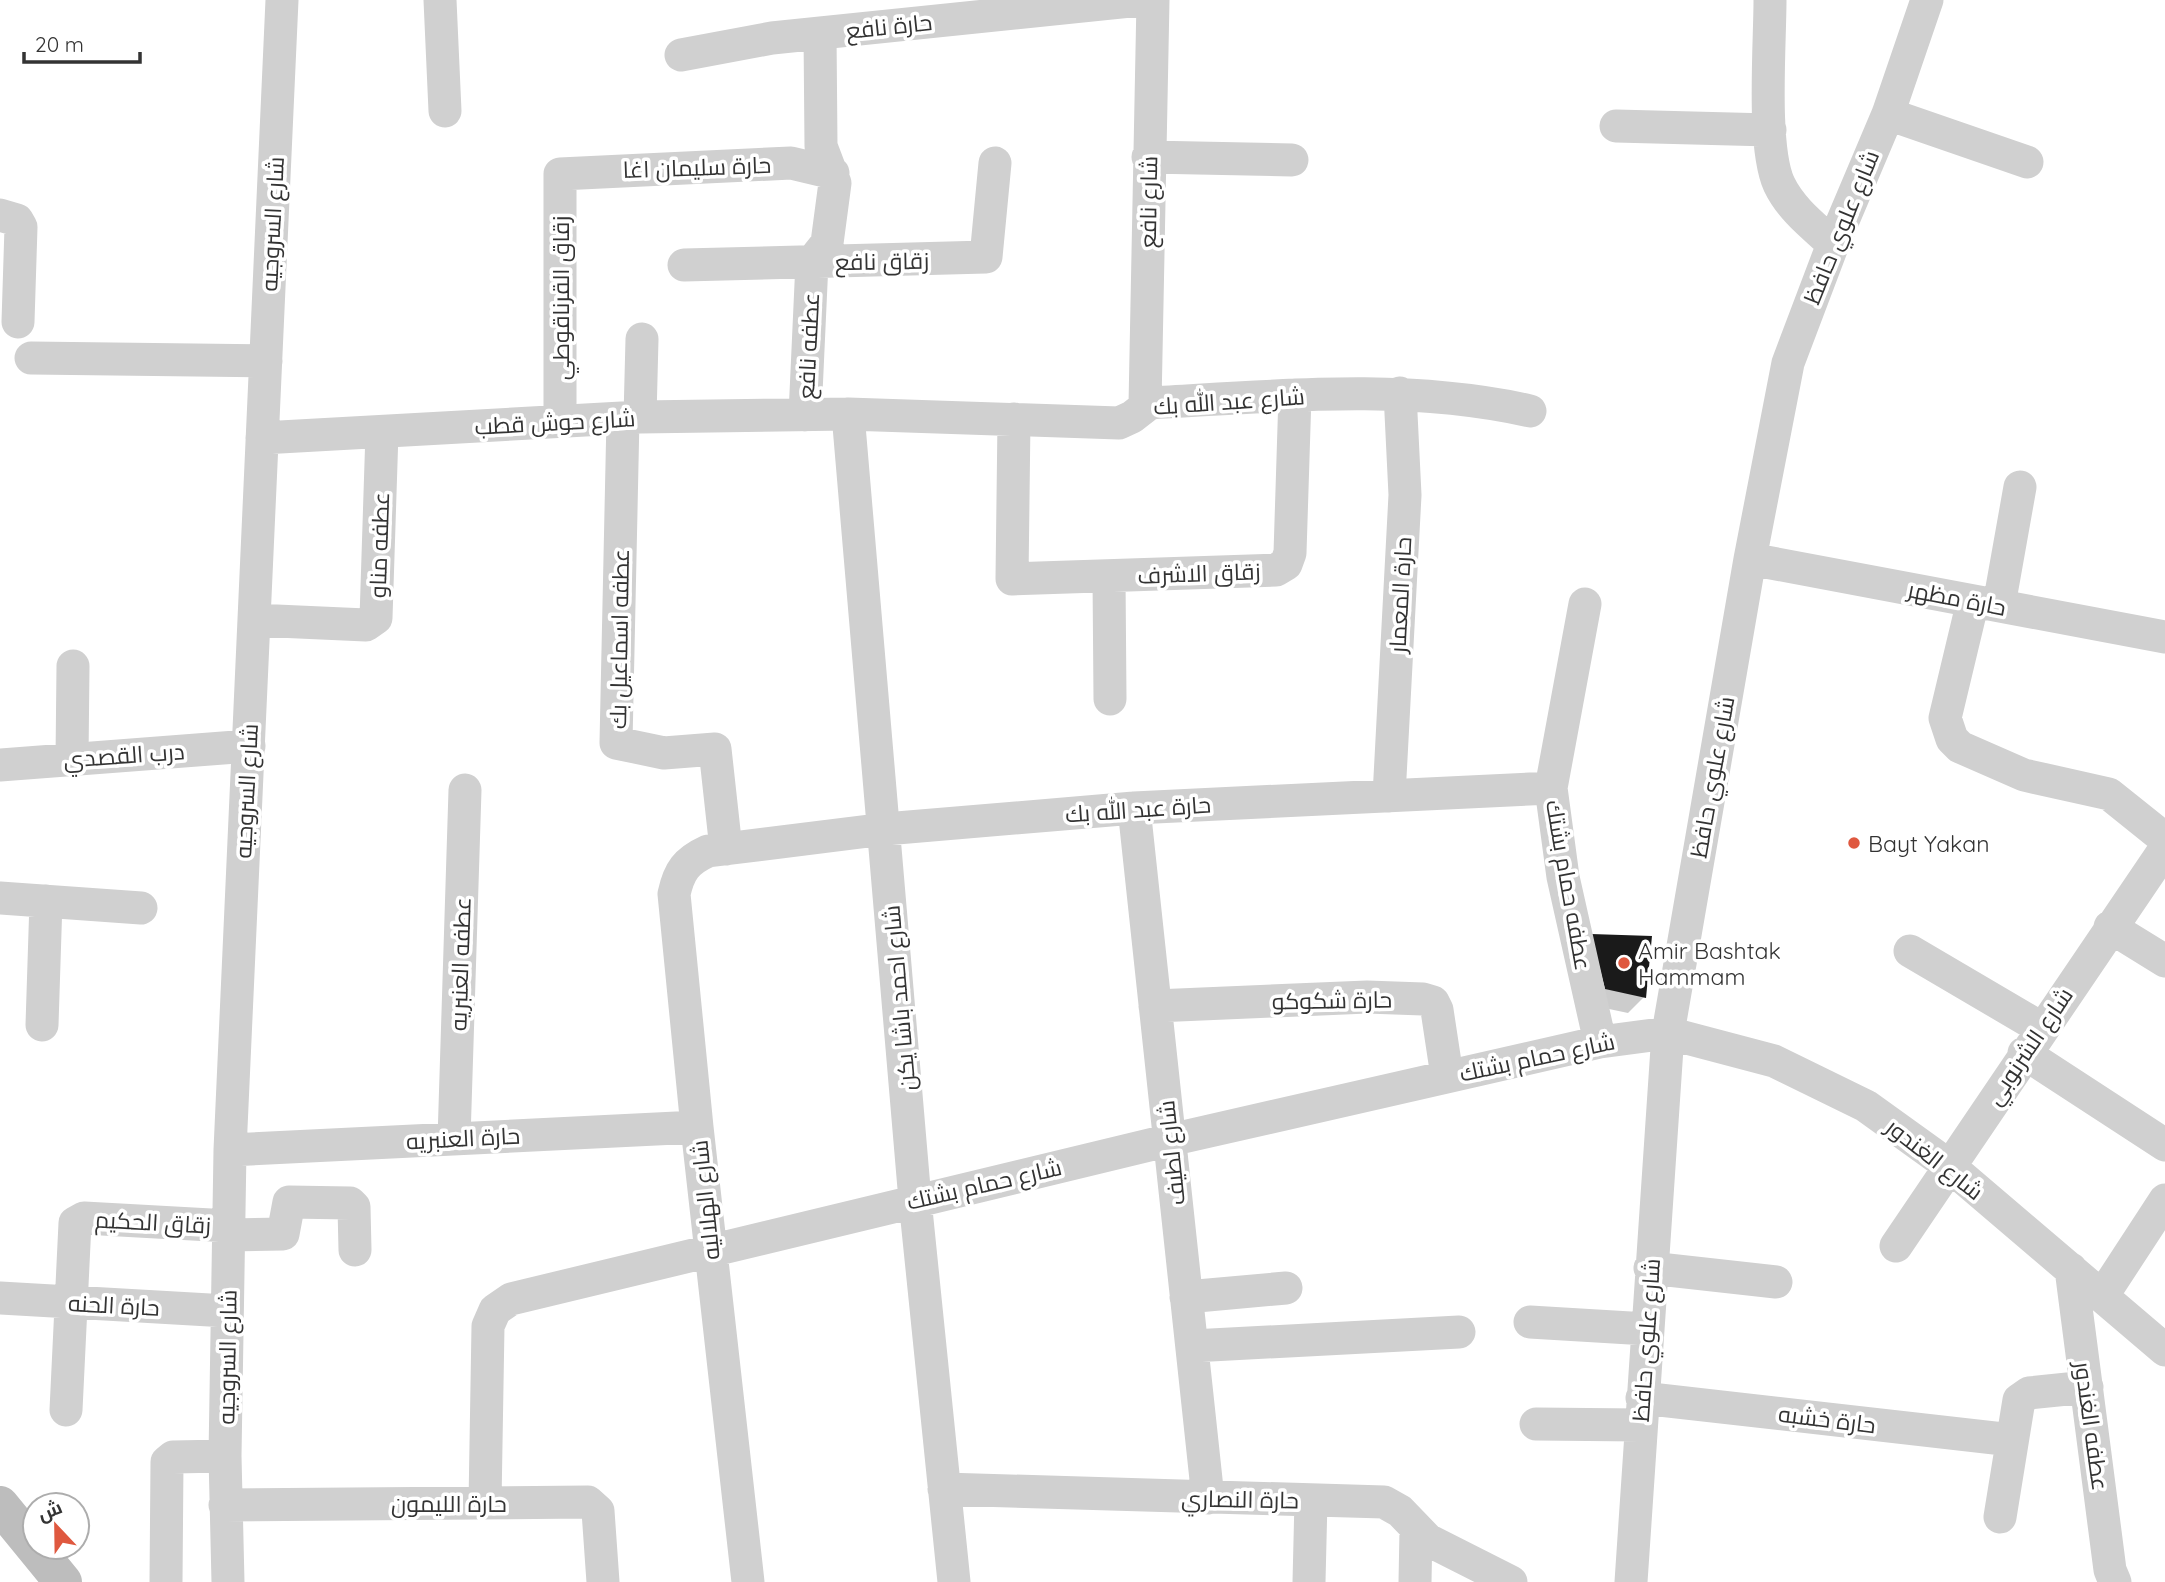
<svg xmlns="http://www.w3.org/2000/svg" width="2165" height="1582" viewBox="0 0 2165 1582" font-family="Quicksand,Cairo,sans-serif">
  <rect width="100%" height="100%" fill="#fff"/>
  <!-- shadow -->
  <path fill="#0003" d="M1650,938L1644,997L1628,1013L1590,1005Z"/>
  <!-- building -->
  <path fill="#1a1a1a" d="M1591,934L1652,936L1646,998L1605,989Z"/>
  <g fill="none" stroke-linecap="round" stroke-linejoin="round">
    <!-- minor -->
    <path stroke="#d0d0d0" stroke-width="33" d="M440,0L445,111
      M1770,0C1770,45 1762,146 1779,184C1791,209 1812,225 1833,244
      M681,55L772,38L1140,0
      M1888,114L2027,162
      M1616,126L1770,130
      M1148,157L1292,160
      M0,215L17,220L21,227L18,322
      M684,265L986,257L995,163
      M31,358L266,361
      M1145,405L1153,0
      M848,414L915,1200L954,1582
      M805,415L812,262L827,243L835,183L821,146L820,33
      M640,417L642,339
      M623,418L616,743L664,753L715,749L726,849
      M1014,419L1012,579L1276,570L1286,564L1290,553L1295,395
      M560,421V174L791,163L833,173
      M262,438L640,417L848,414L1119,423L1132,417L1150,403C1277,396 1405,383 1530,411
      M1750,559L2165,637
      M1109,577L1110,699
      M1973,601L1945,718L1952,739L1960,747L2024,775L2109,794L2165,839
      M1585,604L1551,788L1563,877L1600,1042
      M1999,605L2020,487
      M254,620L366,625L376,618L382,432
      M72,759L73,666
      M0,765L249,746
      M1389,796L1405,495L1400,393
      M1134,808L1208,1498
      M0,898L141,908
      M2110,927L2165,961
      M1910,951L2041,1028
      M1155,1006L1367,997L1423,999L1433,1002L1437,1010L1447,1076
      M42,1025L46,901
      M2024,1053L2165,1145
      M454,1139L465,790
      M230,1150L697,1127
      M229,1235L283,1234L289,1202L350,1203L354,1207L355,1250
      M1896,1246L2165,849
      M1650,1268L1776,1282
      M2071,1269L2110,1570L2115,1582
      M2103,1295L2165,1200
      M1186,1297L1286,1288
      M0,1298L227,1311
      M1530,1322L1647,1329
      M1192,1346L1459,1332
      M1642,1398L2012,1440
      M66,1410L75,1223L84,1218L229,1226
      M1536,1424L1640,1425
      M944,1489L1384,1502L1400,1511L1428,1540L1511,1582
      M485,1503L488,1326L495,1310L511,1299L1170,1140L1600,1042L1668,1033L1774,1061L1866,1106L1948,1165L2165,1350
      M225,1505L588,1502L598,1511L603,1582
      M2000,1517L2019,1400L2029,1393L2087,1387
      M166,1582L167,1462L173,1457L225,1456
      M228,1582L225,1456L230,1150L282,0
      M748,1582L697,1127L674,894C679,871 686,861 708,851L885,829L1134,808L1551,788
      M1309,1582L1311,1500
      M1415,1582L1416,1530
      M1631,1582L1668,1033L1750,559L1788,363L1833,244L1888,114L1927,0"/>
    <!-- secondary -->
    <path stroke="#bdbdbd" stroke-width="38" d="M0,1505L63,1582"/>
  </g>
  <!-- markers -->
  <g fill="#df583f" stroke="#fff" stroke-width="2.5">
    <circle cx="1854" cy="843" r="7"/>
    <circle cx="1624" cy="963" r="7"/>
  </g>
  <g text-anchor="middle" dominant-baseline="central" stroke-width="7" stroke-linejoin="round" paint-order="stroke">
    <!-- street labels -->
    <g font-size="23" fill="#333" stroke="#fff">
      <text transform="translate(889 26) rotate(-6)">حارة نافع</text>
      <text transform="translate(697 167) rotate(-2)">حارة سليمان اغا</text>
      <text transform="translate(1148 202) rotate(-89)">شارع نافع</text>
      <text transform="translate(272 224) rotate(-87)">شارع السروجيه</text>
      <text transform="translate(1841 227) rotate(-68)">شارع علوي حافظ</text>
      <text transform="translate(882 261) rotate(-1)">زقاق نافع</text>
      <text transform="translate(560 298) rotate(-90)">زقاق القرناقوطي</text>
      <text transform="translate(808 346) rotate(-87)">عطفه نافع</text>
      <text transform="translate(1229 401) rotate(-4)">شارع عبد الله بك</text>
      <text transform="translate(555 422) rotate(-3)">شارع حوش قطب</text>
      <text transform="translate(379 545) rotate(-88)">عطفه مناو</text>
      <text transform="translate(1199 573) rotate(-2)">زقاق الاشرف</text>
      <text transform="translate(1400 595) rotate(-87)">حارة المعمار</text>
      <text transform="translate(1957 598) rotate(11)">حارة مظهر</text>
      <text transform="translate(619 639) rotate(-89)">عطفه اسماعيل بك</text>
      <text transform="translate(124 755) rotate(-4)">درب القصدي</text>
      <text transform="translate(1712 777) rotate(-80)">شارع علوي حافظ</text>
      <text transform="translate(246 791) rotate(-87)">شارع السروجيه</text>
      <text transform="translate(1138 809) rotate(-4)">حارة عبد الله بك</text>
      <text transform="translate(1569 885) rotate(80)">عطفه حمام بشتك</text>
      <text transform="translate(460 964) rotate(-88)">عطفه العنبريه</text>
      <text transform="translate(899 998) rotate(-95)">شارع احمد باشا يكن</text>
      <text transform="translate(1332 1000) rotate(-1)">حارة شكوكو</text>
      <text transform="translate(2029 1046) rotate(-56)">شارع الشرنوبي</text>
      <text transform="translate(1537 1057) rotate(-12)">شارع حمام بشتك</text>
      <text transform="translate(463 1138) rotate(-3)">حارة العنبريه</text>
      <text transform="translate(1171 1153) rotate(-96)">شارع لطيف</text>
      <text transform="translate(1935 1159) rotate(38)">شارع الغندور</text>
      <text transform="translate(984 1184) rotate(-13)">شارع حمام بشتك</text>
      <text transform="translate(705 1200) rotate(-96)">شارع الهلاليه</text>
      <text transform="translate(153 1222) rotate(3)">زقاق الحكيم</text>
      <text transform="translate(114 1305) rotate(3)">حارة الحنه</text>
      <text transform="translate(1646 1340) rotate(-86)">شارع علوي حافظ</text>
      <text transform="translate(227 1357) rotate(-89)">شارع السروجيه</text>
      <text transform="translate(1827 1419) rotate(7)">حارة خشبه</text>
      <text transform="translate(2092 1426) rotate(82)">عطفه الغندور</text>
      <text transform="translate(1240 1499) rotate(1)">حارة النصاري</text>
      <text x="449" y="1503">حارة الليمون</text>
    </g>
    <!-- poi labels -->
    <g font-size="23" fill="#333" stroke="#fff" text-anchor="start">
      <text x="1868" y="843">Bayt Yakan</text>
      <text x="1638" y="950">Amir Bashtak<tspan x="1638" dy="26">Hammam</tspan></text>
    </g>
  </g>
  <!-- north arrow -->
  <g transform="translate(56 1526) rotate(338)"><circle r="33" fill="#ffffff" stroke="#adadad" stroke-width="2"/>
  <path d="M0-5L12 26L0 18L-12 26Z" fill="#df583f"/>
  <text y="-10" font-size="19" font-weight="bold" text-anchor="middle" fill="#333333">ش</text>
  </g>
  <!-- scale -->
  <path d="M24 52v10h116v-10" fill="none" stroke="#333333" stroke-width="3.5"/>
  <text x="35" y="52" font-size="21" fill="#333333" stroke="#ffffff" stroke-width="5" paint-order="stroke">20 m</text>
</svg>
